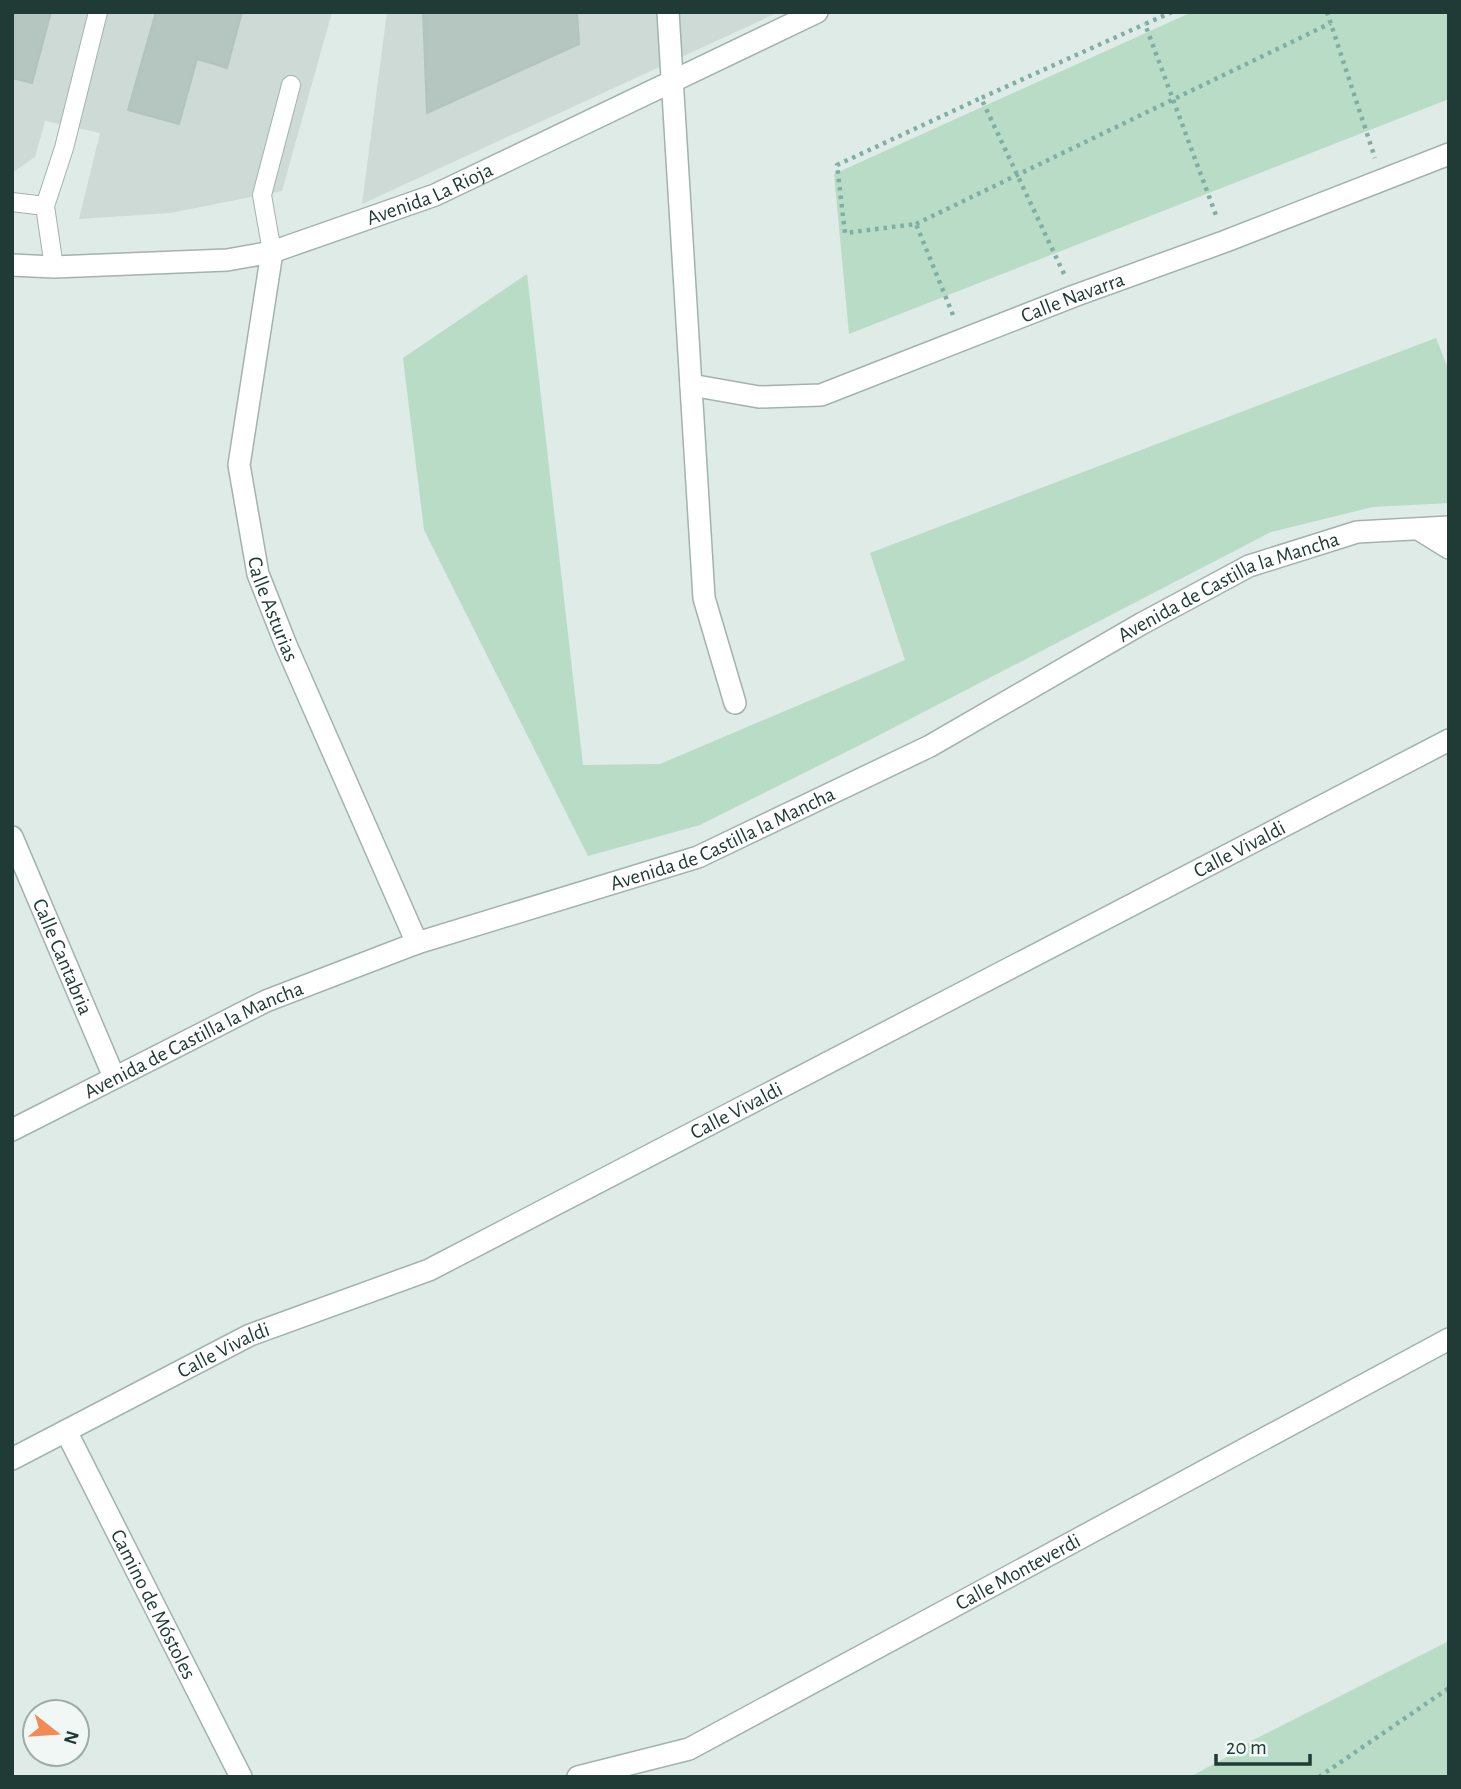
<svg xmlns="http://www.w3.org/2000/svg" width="1461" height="1789" viewBox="0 0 1461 1789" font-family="'Alegreya Sans',sans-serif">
  <rect width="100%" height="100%" fill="#dfebe7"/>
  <!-- built -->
  <path fill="#cedad6" d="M12,12H332L282,191L170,213L79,219L100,133L45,121L35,157L12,173Z
    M387,12H779L362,204Z"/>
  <!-- green -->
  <path fill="#b8dcc5" d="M1192,12H1449V99L849,334L834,174Z
    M527,274L583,765L660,764L905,660L870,553L1436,338L1449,371V503L1373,507L1271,532L860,745L700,825L588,856L424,530L403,358Z
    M1449,1641V1777H1190L1238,1751L1251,1741Z"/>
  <!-- building -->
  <path fill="#b5c5c0" stroke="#b2c4be" stroke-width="2" d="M12,12H51L32,83L12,78Z
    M156,12H242L227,68L197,59L179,124L128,110Z
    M423,12H577L579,44L427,113Z"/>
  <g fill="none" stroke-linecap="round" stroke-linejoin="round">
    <!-- service casing -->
    <g stroke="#a2b3ae" stroke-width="20">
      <path id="service" d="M12,202L45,206L54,267
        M45,206L64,148L98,12
        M272,252L262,195L291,85"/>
    </g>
    <!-- minor casing -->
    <g stroke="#a2b3ae" stroke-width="24">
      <g id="minor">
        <path d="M668,12L704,598L735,703"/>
        <path id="s1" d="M272,252L239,465L258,574L286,645L417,943"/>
        <path id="s2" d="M12,265L54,267L227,260L272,252L435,195L817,12"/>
        <path id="s3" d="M691,385L759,397L821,395L1074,296L1226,241L1449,154"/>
        <path d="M1420,530L1449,548"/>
        <path id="s4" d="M12,837L114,1077"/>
        <path id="s5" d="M12,1130L266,1001L417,943L698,857L930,746L1141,624L1249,566L1357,532L1449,527"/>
        <path id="s6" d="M66,1431L241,1777"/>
        <path id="s7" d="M12,1459L250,1335L429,1270L1449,740"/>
        <path id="s8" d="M578,1777L689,1749L1449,1339"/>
      </g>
    </g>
    <!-- path -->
    <path stroke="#80aea4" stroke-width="4.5" stroke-dasharray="3.5 5" stroke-linecap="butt" d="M1172,12L1145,24L1217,218
      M1327,12L1375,158
      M916,224L1331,23
      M1064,274L981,98L1145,24
      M953,315L916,224L845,233L837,165L981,98
      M1319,1777L1449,1688"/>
    <!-- service -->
    <use href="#service" stroke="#fff" stroke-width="18"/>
    <!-- minor -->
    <use href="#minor" stroke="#fff" stroke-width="21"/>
  </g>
  <g text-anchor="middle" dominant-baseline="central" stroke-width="6" stroke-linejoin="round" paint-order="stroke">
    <!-- street labels -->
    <g font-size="21" fill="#203b36" stroke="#f0f7f4">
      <text stroke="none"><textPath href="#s2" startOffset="429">Avenida La Rioja</textPath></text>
      <text stroke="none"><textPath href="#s3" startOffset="401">Calle Navarra</textPath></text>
      <text stroke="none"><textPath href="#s5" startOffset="1337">Avenida de Castilla la Mancha</textPath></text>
      <text stroke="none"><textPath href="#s1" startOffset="364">Calle Asturias</textPath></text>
      <text stroke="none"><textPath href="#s5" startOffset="770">Avenida de Castilla la Mancha</textPath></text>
      <text stroke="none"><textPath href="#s7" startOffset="1372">Calle Vivaldi</textPath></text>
      <text stroke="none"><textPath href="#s4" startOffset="130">Calle Cantabria</textPath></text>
      <text stroke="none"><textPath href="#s5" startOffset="203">Avenida de Castilla la Mancha</textPath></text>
      <text stroke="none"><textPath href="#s7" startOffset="805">Calle Vivaldi</textPath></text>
      <text stroke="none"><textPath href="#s7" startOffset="238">Calle Vivaldi</textPath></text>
      <text stroke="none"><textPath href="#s8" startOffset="488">Calle Monteverdi</textPath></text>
      <text stroke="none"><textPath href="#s6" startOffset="194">Camino de Móstoles</textPath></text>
    </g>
  </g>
  <!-- border -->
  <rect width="1461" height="1789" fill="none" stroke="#203b36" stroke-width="28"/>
  <!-- north arrow -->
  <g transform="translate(56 1733) rotate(107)"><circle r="33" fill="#f0f7f4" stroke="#9daca8" stroke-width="2"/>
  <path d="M0-5L12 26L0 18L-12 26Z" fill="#f28a56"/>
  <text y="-10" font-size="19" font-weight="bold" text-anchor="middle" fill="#203b36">N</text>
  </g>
  <!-- scale -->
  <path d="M1216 1754v10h94v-10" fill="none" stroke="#203b36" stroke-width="3.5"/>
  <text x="1226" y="1754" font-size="21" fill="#203b36" stroke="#f0f7f4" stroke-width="5" paint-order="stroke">20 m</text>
</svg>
